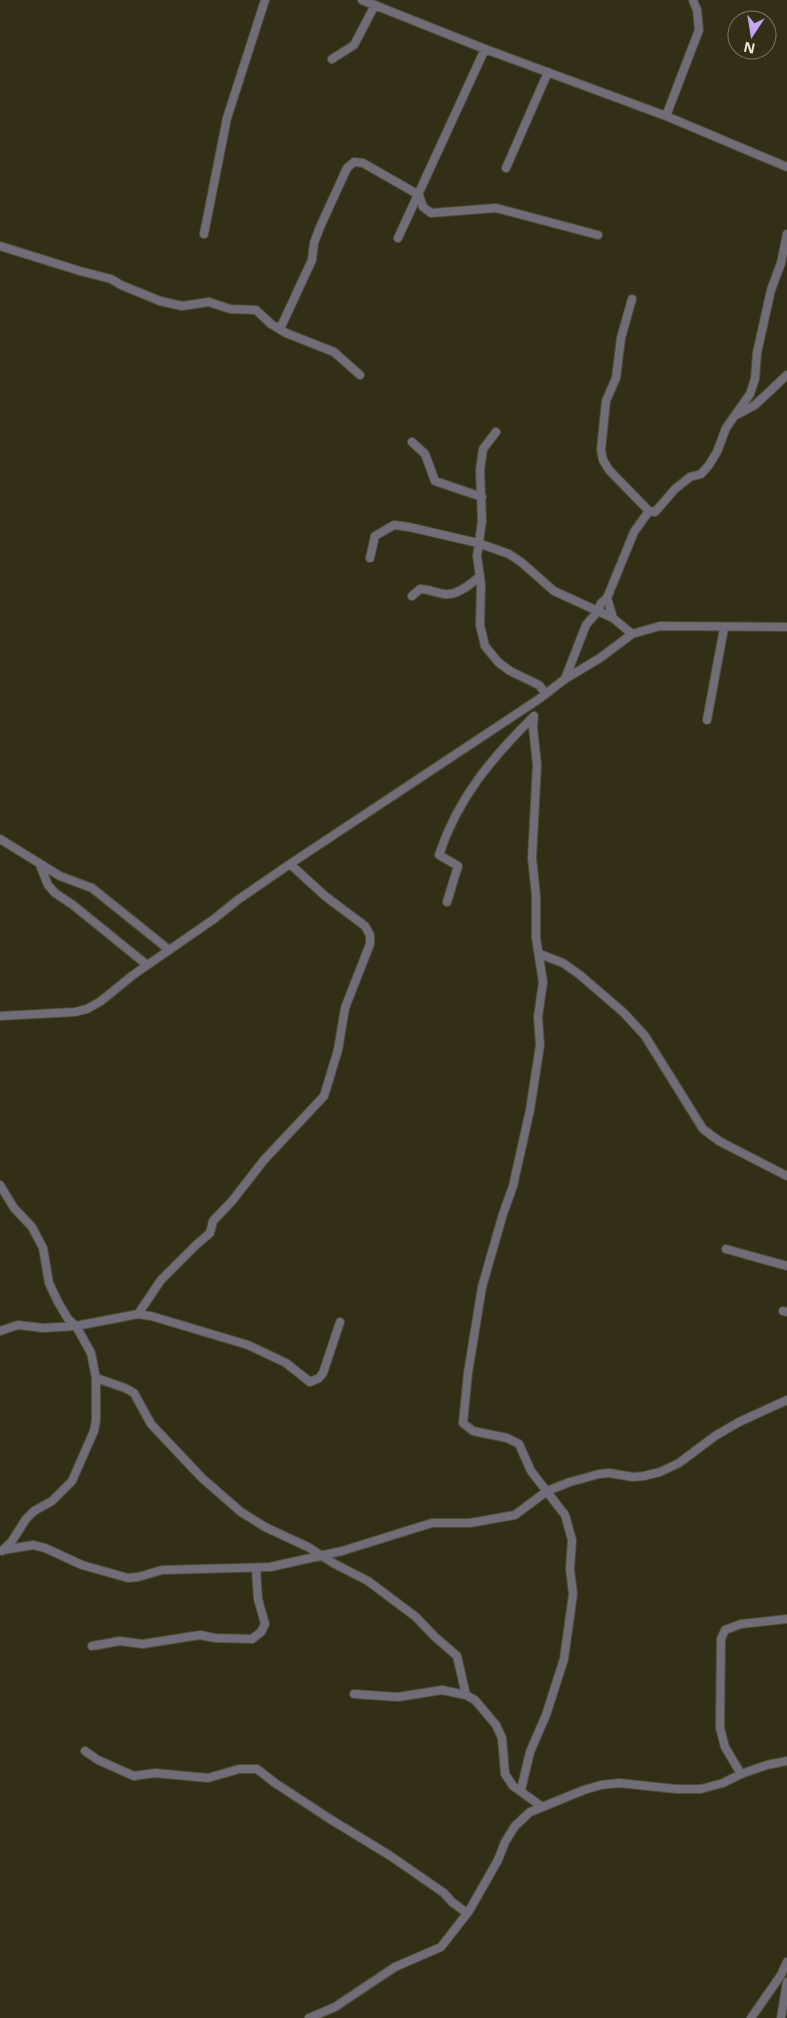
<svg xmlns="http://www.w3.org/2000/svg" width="787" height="2018" viewBox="0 0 787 2018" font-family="'Open Sans',sans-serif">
  <rect width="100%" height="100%" fill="#322f16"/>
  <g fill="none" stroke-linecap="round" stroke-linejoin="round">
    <!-- minor casing -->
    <g stroke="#504d36" stroke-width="10">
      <path id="minor" d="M362,0L485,49L666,116L787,167
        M332,59L354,45L375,5
        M666,116L699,30L697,10L693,0
        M506,168L548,72
        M204,234L227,118L265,0
        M398,238L485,49
        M0,246L80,271L111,279L121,285L160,301L182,306L209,302L230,309L256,310L271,324L286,333L334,352L360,375
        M632,299L621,338L616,378L606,401L601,450L603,460L609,470L649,511
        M280,329L312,260L314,243L320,227L347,168L354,162L363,163L419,195L423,207L431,213L496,208L598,235
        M738,414L755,405L787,375
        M496,432L483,449L480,470L482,521L477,556L481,584L480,625L485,646L498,662L510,671L539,685L546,694
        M412,442L425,454L435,481L482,497
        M370,558L375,536L394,525L409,527L478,543L509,554L521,562L554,591L613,618L632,634
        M412,596L420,589C429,589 436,593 444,594C457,596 471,584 480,576
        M607,598L613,618
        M565,679L586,625L598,611L601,603L607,598L634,532L649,511L655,512L675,489L690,477L701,474L709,465L717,452L726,428L750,394L755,379L757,353L771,290L781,263L787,234
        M707,720L724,628
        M0,839L60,876L92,888L168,949
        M40,865L48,885L55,893L73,905L147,965
        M447,902L458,866L439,855C458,797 492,758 534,716L533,727L537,765L532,858L536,896V938L543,982L538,1017L540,1045L530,1110L513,1186L503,1214L482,1287L468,1373L463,1423L473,1431L507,1438L519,1444L531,1471L565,1515L572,1540L570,1569L573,1594L564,1659L546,1715L530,1752L521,1790
        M540,954L563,963L580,975L624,1013L645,1036L703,1129L719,1141L787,1176
        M0,1016L75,1012L87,1009L101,1001L133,975L214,919L239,899L290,864L539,699L565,679L600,658L632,634L660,626L787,627
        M0,1185L14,1208L32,1227L43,1248L49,1283L58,1302L68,1319L76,1326L91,1353L96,1378V1420L94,1431L72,1481L52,1501L34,1511L26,1519L12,1541L2,1551
        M726,1249L787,1266
        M783,1311L787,1312
        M138,1314L161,1280L196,1245L210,1233L213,1221L232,1201L264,1160L324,1096L338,1050L345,1008L370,944V935L365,926L325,896L290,864
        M0,1331L18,1325L43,1328L76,1326L138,1314L151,1316L248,1345L286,1363L310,1382L319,1378L323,1373L340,1322
        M96,1378L125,1388L134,1393L151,1424L202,1478L241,1512L265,1527L308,1547L333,1563L368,1581L416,1617L434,1636L457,1656L466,1695
        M3,1550L33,1545L45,1548L82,1565L128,1578L138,1577L162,1570L270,1567L342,1551L432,1523H470L515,1515L547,1491L570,1482L599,1474L609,1473L633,1477L644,1476L660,1472L679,1463L715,1436L739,1422L787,1400
        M92,1646L120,1641L143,1644L200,1635L215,1638L252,1639L261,1632L265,1624L258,1599L256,1569
        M354,1694L398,1697L442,1690L466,1695L475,1700L496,1725L502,1738L505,1774L513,1786L541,1806
        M85,1751L98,1760L134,1776L155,1773L208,1778L239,1769H257L275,1783L330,1819L389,1855L444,1893L452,1902L467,1913
        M741,1774L725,1747L720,1728L721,1639L725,1630L741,1624L787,1619
        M309,2018L335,2007L395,1967L441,1947L469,1911L498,1860L505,1842L515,1826L530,1812L584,1790L601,1785L619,1783L676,1789H701L723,1783L741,1774L767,1765L787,1761
        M751,2018L781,1975L787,1962
        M781,2018L787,1982"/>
    </g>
    <!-- minor -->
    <use href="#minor" stroke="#706c78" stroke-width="8"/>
  </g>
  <!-- north arrow -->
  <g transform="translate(752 35) rotate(192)"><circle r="24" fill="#322f16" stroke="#7d7a65"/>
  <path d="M0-4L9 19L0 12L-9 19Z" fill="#c5a7f1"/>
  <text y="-8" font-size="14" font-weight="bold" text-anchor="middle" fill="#edebdc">N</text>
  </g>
</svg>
